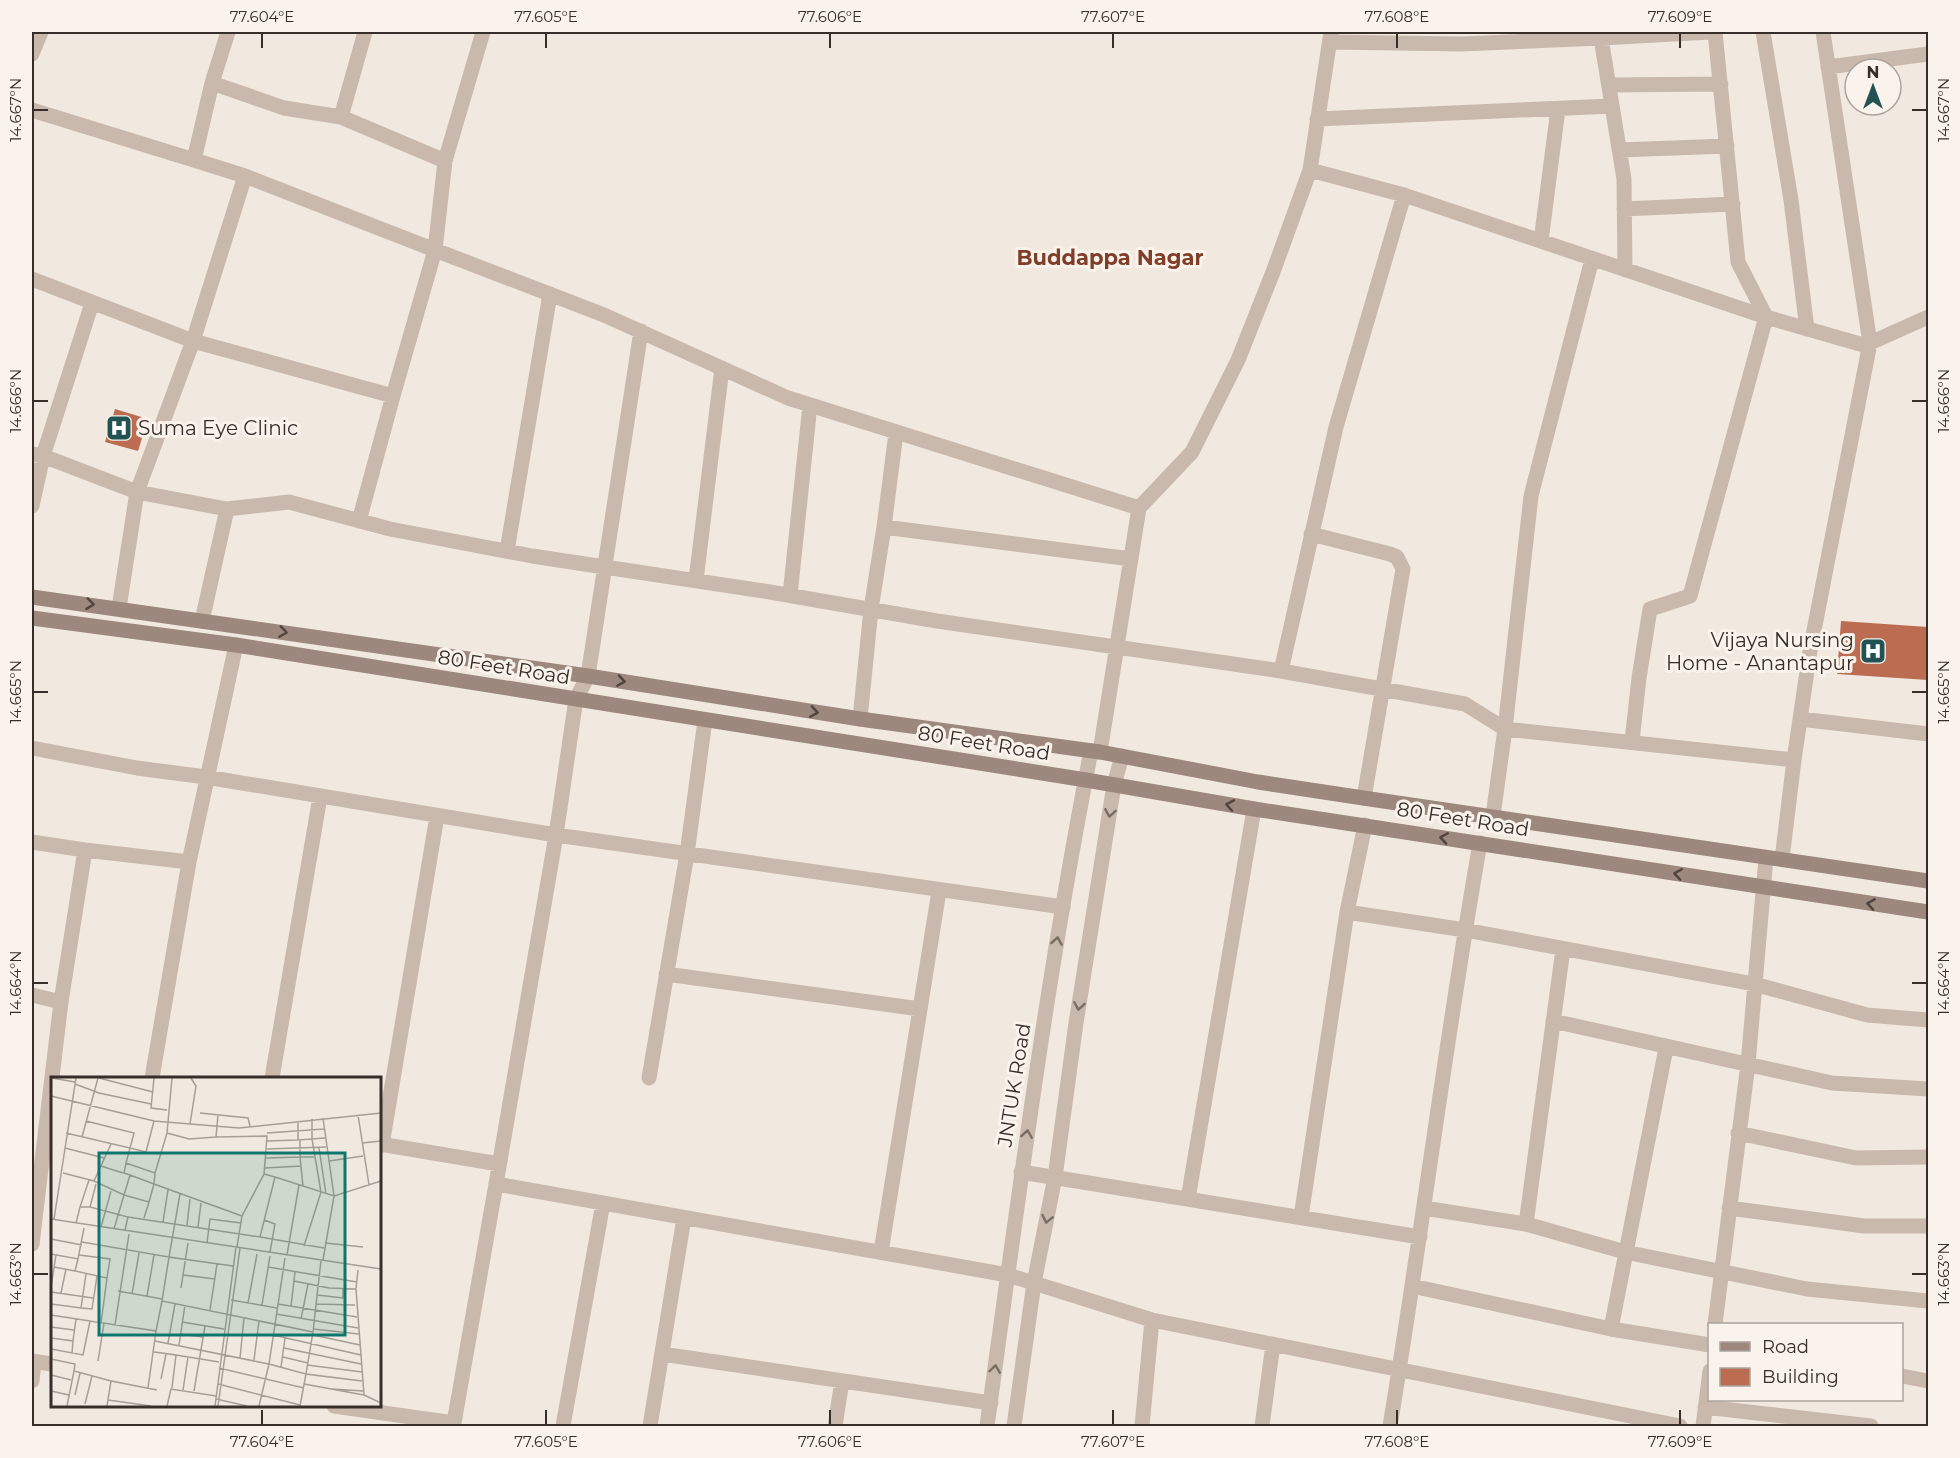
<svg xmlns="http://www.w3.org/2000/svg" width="1960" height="1458" viewBox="0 0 1960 1458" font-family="Montserrat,sans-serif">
  <rect width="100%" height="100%" fill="#f1e9df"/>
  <!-- building -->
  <path fill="#bc6c51" d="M115,409L148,419L138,451L105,442Z
    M1841,621L1928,627V680L1837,674Z"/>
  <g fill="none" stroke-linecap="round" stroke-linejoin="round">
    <!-- minor -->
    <path stroke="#c8b9ac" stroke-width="15" d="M1763,32L1791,200L1807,329
      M1330,42L1461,44L1601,38V32
      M32,54L41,32
      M1828,67L1928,54
      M212,83L228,32
      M1609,85L1721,84
      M32,110L194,160
      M341,117L365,32
      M1317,119L1612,106
      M1619,150L1727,146
      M445,161L483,32
      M245,176L435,250L393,396
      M1404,195L1766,317L1860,344L1870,343L1823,32
      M1624,209L1733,204
      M1541,241L1558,109
      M1625,270L1624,179L1601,38L1711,32
      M32,279L193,341L137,492L119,608
      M641,331L588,676L576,699L556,835L1063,907
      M32,454L43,456L137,492L227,509L202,621
      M32,506L43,456L92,303
      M227,509L289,502L390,529L532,556L764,591L937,621L1281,671L1336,427L1404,195L1310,170
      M359,521L393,396L193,341L245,176L194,160L212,83L284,108L341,117L445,161L435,250L604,315L788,398L1139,508
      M884,527L896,433
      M1311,534L1390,554L1397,557L1403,569L1364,798
      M507,551L550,294
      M696,580L722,368
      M790,595L810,405
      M1281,671L1465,704L1505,729L1794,760
      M860,719L871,609L884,527L1131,559
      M1800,719L1928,734
      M1632,741L1639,678L1650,609L1690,596L1766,317L1738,262L1715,32
      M32,748L137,768L206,777L556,835L496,1184L1008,1275L1152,1320L1680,1426
      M1100,752L1139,508L1192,452L1238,360L1273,272L1310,170L1331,32
      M1493,816L1505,729L1531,496L1592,259
      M32,842L85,850L61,1002
      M85,850L189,862
      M1782,859L1794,760L1810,651L1870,343L1928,317
      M1347,912L1465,930L1754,984L1867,1015L1928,1020
      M666,974L920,1009
      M32,995L61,1002L32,1244
      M1553,1021L1832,1083L1928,1089
      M152,1078L189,862L236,645
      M272,1078L320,797
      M649,1078L687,854L705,720
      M1738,1133L1856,1158L1928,1157
      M380,1144L499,1164
      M382,1145L437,816
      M1021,1172L1420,1237
      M1188,1199L1254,809
      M1424,1208L1526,1224L1625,1252L1807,1289L1928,1301
      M1729,1208L1864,1226H1928
      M1301,1217L1347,912L1365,825
      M1526,1224L1563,949
      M881,1252L939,891
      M1412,1286L1611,1329L1710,1345
      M1715,1324L1748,1064L1766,858
      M1611,1329L1666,1048
      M662,1354L991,1403
      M32,1361L52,1364
      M1902,1376L1928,1381
      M32,1381L34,1362
      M334,1406L454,1423L453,1426
      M1705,1407L1871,1426
      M454,1423L496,1184
      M563,1426L603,1203
      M650,1426L684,1218
      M835,1426L842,1381
      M1142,1426L1152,1320
      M1262,1426L1273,1344
      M1390,1426C1422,1233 1446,1037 1480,843
      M1703,1426L1710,1371"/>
    <!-- tertiary -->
    <path stroke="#c8b9ac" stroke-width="15" d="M987,1426C1018,1201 1047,975 1091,751
      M1014,1426L1034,1283L1055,1177L1076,1023L1114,785L1122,756"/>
    <!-- secondary -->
    <path stroke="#9c887d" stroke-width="15" d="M32,597L588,676L860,719L1100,752L1258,782L1370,799L1928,881
      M32,618L236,645L1086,780L1254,809L1928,912"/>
  </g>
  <!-- one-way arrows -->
  <defs><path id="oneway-chevron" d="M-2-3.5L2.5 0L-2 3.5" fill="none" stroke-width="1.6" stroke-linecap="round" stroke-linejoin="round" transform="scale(1.5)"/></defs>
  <g stroke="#50443f">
    <use href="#oneway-chevron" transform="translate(90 604) rotate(7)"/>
    <use href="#oneway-chevron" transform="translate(283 632) rotate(8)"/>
    <use href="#oneway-chevron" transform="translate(621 681) rotate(9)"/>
    <use href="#oneway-chevron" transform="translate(814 712) rotate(9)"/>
    <use href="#oneway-chevron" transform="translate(1230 805) rotate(-170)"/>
    <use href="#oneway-chevron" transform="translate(1444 838) rotate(-171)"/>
    <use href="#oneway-chevron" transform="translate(1678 874) rotate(-171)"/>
    <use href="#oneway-chevron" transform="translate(1871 904) rotate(-171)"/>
  </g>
  <g stroke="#786d64">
    <use href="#oneway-chevron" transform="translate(1110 813) rotate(99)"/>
    <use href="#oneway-chevron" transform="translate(1057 941) rotate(-81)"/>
    <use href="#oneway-chevron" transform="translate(1079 1006) rotate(99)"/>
    <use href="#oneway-chevron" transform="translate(1027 1134) rotate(-81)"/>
    <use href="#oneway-chevron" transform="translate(1047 1219) rotate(102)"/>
    <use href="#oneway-chevron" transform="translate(995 1369) rotate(-82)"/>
  </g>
  <!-- ticks -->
  <path fill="none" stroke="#372e2a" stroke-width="2" d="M262,33V48M546,33V48M830,33V48M1113,33V48M1397,33V48M1680,33V48M33,110H48M1912,110H1927M33,401H48M1912,401H1927M33,692H48M1912,692H1927M33,983H48M1912,983H1927M33,1274H48M1912,1274H1927M262,1410V1425M546,1410V1425M830,1410V1425M1113,1410V1425M1397,1410V1425M1680,1410V1425"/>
  <!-- icons -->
  <defs>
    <g id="hospital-square" transform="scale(1.35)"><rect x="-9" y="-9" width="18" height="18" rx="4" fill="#235255" stroke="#f9f3eb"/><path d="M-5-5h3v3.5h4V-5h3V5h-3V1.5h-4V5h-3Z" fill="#fff"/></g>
  </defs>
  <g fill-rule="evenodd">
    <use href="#hospital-square" x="119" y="428"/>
    <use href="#hospital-square" x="1873" y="651"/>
  </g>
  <g text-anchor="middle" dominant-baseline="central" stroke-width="6" stroke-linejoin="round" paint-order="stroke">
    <!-- poi labels -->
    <g font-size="20" fill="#372e2a" stroke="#f9f3eb" text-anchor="start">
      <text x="138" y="428">Suma Eye Clinic</text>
      <text x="1854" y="640" text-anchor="end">Vijaya Nursing<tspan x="1854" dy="23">Home - Anantapur</tspan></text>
    </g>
    <!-- street labels -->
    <g font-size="20" fill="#372e2a" stroke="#f9f3eb">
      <text transform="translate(504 667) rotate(9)">80 Feet Road</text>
      <text transform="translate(984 743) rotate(9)">80 Feet Road</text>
      <text transform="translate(1463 819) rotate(9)">80 Feet Road</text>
      <text transform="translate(1014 1085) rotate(-81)">JNTUK Road</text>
    </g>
    <!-- neighbourhood labels -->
    <g font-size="21" font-weight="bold" fill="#803e29" stroke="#f9f3eb">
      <text x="1110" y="257">Buddappa Nagar</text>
    </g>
  </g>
  <!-- overview -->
  <g transform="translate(51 1077)">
    <rect width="330" height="330" fill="#f1e9df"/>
    <path fill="none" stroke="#a79e97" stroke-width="1.5" d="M1,1L24,5M48,1L102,15M103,1L100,31L116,33M24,7L48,16L100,27M0,19L103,44L188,51L330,36M149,36L197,41L199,49M167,38L165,60L216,59L213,97L191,139L186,170M307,38L318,108M261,42V62L274,61M35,44L83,56L79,71L95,75L103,44M247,44V63L261,62L270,115L253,169M139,47L145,9L140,1M15,56L79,71L75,86M116,56L138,62L165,60M216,56L273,52M31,60L47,1M216,64L247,63M311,66L330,64M14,71L53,81M268,71L275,117M216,72L275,70M215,81L249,80V63M278,84L312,79M50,89L72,96M214,91L250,89M12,96L43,104L73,118L63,152M104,96L116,56L121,1M79,98L103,107L98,125M224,100L283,119L272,41M43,104L60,67M252,109L249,80H263M129,117L118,180L182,189M29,130L38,103M39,130L45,107M77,140L209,160L224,100L213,97M93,141L98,125L73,118L79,98L73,96L75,86L104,96L103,107L191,139M0,142L330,192M3,142L25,1M213,143L224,147L219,175M112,145L117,113M25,146L29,130H39L77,140L74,153M136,148L139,122M50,150L60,114M147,150L150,126M209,160L273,171M0,162L31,168M31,165L118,180L111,224L262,255L270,183M156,166L159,142L190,146M274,166L312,170M0,177L27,182L33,151M28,178L59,182L56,201M236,178L248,108M27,182L24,194L56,201L50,246M272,183L283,119L330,104M3,190L24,194M217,190L306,205M132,198L164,202M243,204L278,211L305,212L313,318L330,326M0,210L5,178M130,211L137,166M305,212L307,193M67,214L111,222M0,215L42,221M10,216L15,192M81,217L88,176M266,218L292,221V212M96,219L103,178M180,223L226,231M197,226L206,177M0,227L30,231L35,197M227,227L306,240M265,227L304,228M211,228L219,179M240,229L244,195M30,231L41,232L46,199M159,233L166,187M225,237L307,251M0,238L39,244M250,242L257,207M131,245L173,252M64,248L78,157M0,250L23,253M262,252L308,257M105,254L111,224M262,255L255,297L311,304M129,257L152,260M222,258L310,278M262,258L309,268M0,261L22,264L21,276M22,264L25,242M104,264L218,287L234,181M117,266L124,227M128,268L134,228M233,271L310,287M0,272L32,278L39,244L105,254L97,311M103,275L125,278L121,311M125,278L168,285M232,280L257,286M189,281L193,241M0,282L24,287L23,294L60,304M203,283L208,244M47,284L53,246M256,288L311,295M230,290L234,261M168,291L253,311M0,298L20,303M110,302L115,277M167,307L249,328M253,307L313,318M281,312L312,314M132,313L137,280M0,314L18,318M143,314L154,249M24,318L29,296M165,322L196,329M57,323L100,329M34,327L41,299M16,329L23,294M56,329L60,304L106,313M116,329L120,312L165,319M164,329L185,170M167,329L189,171M208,329L218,287L255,297L249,329"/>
    <path fill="#0f766e" fill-opacity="0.15" stroke="#0f766e" stroke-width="3" d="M48,76H294V258H48Z"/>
    <rect width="330" height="330" fill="none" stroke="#372e2a" stroke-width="3"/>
  </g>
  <!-- border -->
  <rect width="1960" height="1458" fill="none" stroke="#f9f3eb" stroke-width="66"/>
  <!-- legend -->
  <rect x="1708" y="1323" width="195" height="78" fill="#f9f3eb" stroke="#aba49e" stroke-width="1.5"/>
  <rect x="1720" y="1342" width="30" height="9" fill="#9c887d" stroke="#aba49e" stroke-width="1.5"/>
  <text x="1762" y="1353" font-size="18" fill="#372e2a">Road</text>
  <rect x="1720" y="1368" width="30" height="18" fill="#bc6c51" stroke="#aba49e" stroke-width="1.5"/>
  <text x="1762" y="1383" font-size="18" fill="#372e2a">Building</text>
  <!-- north arrow -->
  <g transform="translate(1873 87)"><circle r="28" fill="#f9f3eb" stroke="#aba49e" stroke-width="1.5"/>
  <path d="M0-4.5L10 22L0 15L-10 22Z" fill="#235255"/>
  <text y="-9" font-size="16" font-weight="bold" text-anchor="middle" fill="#372e2a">N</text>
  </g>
  <rect x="33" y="33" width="1894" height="1392" fill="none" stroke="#372e2a" stroke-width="2"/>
  <g font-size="15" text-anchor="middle" fill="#372e2a">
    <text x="262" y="22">77.604°E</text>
    <text x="546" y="22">77.605°E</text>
    <text x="830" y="22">77.606°E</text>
    <text x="1113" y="22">77.607°E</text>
    <text x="1397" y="22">77.608°E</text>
    <text x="1680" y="22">77.609°E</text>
    <text transform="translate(16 110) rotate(-90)" y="5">14.667°N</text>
    <text transform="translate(1944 110) rotate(-90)" y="5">14.667°N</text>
    <text transform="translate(16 401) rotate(-90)" y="5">14.666°N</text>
    <text transform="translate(1944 401) rotate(-90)" y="5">14.666°N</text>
    <text transform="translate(16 692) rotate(-90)" y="5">14.665°N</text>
    <text transform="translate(1944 692) rotate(-90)" y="5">14.665°N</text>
    <text transform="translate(16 983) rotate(-90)" y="5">14.664°N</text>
    <text transform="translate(1944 983) rotate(-90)" y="5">14.664°N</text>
    <text transform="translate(16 1274) rotate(-90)" y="5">14.663°N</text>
    <text transform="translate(1944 1274) rotate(-90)" y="5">14.663°N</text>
    <text x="262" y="1447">77.604°E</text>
    <text x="546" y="1447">77.605°E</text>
    <text x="830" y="1447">77.606°E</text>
    <text x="1113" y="1447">77.607°E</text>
    <text x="1397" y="1447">77.608°E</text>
    <text x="1680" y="1447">77.609°E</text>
  </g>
</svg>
